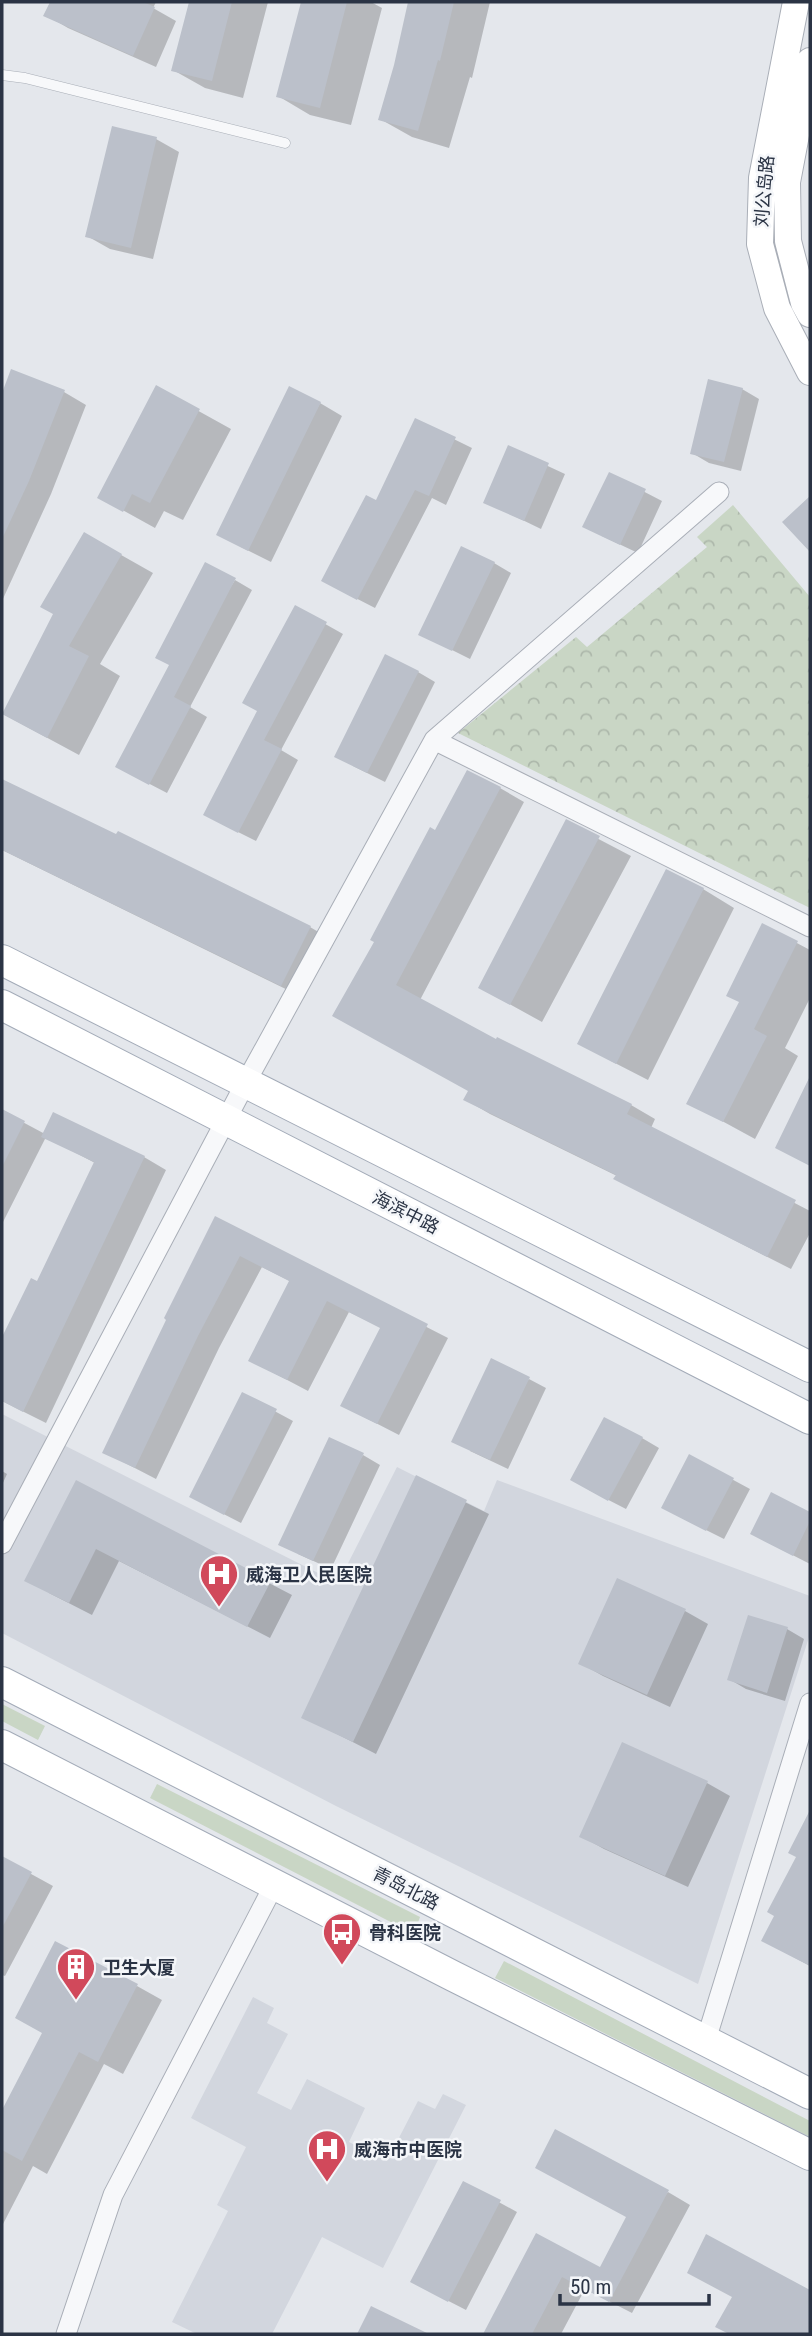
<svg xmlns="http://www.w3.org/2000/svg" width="812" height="2336" viewBox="0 0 812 2336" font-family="'Roboto Condensed','Noto Sans SC',sans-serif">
  <defs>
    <pattern id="forest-crowns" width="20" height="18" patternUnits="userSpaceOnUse" patternTransform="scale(1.75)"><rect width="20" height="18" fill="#c9d6c5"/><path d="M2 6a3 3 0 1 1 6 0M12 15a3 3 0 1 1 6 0" fill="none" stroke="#adb8ab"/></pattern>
  </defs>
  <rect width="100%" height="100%" fill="#e4e7ec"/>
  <!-- built -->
  <path fill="#d2d6de" d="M2,1414L338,1583L397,1467L484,1511L497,1480L810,1596V1634L698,1984L336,1806L2,1633Z
    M253,1997L274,2008L267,2023L288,2034L257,2093L291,2110L307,2079L365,2108L349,2142L387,2161L418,2101L435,2109L443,2094L466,2105L383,2268L322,2237L272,2334H197L172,2322L228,2211L217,2205L246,2147L191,2118Z"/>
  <!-- green -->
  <path fill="#c9d6c5" d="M2,1704L45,1726L38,1740L2,1721Z
    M157,1784L420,1917L414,1934L150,1798Z
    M504,1961L810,2121V2137L495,1978Z"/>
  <!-- forest -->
  <path fill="url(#forest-crowns)" d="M733,505L810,597V908L458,733L576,637L587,647L707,547L697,537Z"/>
  <!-- shadow -->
  <path fill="#0003" d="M52,2H156L153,8L176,21L156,67L68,28L46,15Z
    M191,2H268L243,98L205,88L173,70Z
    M303,2H371L382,8L351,125L310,115L278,96Z
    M410,2H490L472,78L470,77L449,148L412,137L380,119L396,65Z
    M156,139L179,152L153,259L110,249L87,236Z
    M12,371L64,392L86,405L51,494L2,601V397Z
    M157,388L231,429L183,520L164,511L155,528L99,497Z
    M742,389L759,399L741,471L709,463L692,453Z
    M320,403L342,416L271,562L241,547Z
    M415,420L472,448L446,505L432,498L375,608L340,590Z
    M509,448L565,474L541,529L485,502Z
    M610,474L662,501L638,553L602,536Z
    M84,534L153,573L100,664L120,676L79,755L3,714L55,613Z
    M494,563L511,573L470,659L420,634Z
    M235,580L252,590L190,707L207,717L167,793L117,767Z
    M295,607L343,634L281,750L298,760L256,841L222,824Z
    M418,672L435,682L385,782L353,766Z
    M2,781L310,927L332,940L304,998L2,850Z
    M500,788L524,802L420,1000L496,1042L631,1105L655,1119L651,1128L810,1211V1233L791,1269L640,1192L617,1176L490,1114L466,1100L470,1091L359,1030L435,832Z
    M566,822L631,856L542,1022L480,988Z
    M703,889L734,908L648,1080L611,1061Z
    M763,925L810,950V998L785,1048L798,1056L755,1139L689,1103L741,1002Z
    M2,1111L45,1134L144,1157L166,1170L46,1423L2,1401V1341L31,1280L38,1283L95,1163L46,1137L2,1224Z
    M216,1219L448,1338L399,1435L364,1417L382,1328L349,1312L308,1391L272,1372L290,1281L262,1267L219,1348L156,1479L104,1452Z
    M529,1379L546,1388L508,1469L470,1451Z
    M243,1394L293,1421L241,1523L208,1506Z
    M642,1438L659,1448L626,1509L589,1490Z
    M363,1455L380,1465L331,1569L298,1554Z
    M689,1456L750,1489L724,1539L680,1517Z
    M2,1471L7,1474L2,1485Z
    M416,1478L489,1514L376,1754L304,1717Z
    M76,1483L292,1595L270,1638L119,1561L92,1615L49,1593Z
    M772,1495L810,1514V1564L769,1543Z
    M618,1580L685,1611L708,1624L670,1707L603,1676L580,1663Z
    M787,1629L804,1639L785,1701L746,1689L729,1679Z
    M707,1783L730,1796L688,1887L604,1849L581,1836Z
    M810,1814V1966L786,1953L776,1916L798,1857L790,1852Z
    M2,1858L53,1886L5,1976L2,1975Z
    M137,1986L162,2000L123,2074L104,2064L47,2174L33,2166L2,2226V2113L44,2033Z
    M464,2183L517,2212L466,2310L429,2291Z
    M668,2192L690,2205L632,2313L585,2289L561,2334H485L537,2236L600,2269Z
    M707,2236L810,2292V2334H731L718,2327L734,2297Z"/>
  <!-- building -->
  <path fill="#bbc0ca" d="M50,2H143L155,7L133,56L43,16Z
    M189,2H232L212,81L171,71Z
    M301,2H347L320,108L276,97Z
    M408,2H454L440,61L438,60L418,131L378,120L394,65Z
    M112,126L157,137L131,248L85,237Z
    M11,369L65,390L29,481L2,539V393Z
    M708,379L743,388L724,462L690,454Z
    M156,385L200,409L150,503L132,494L123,512L97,498Z
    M289,386L321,402L248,551L216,535Z
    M415,418L456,437L429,496L415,490L357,600L321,581L366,495L376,500Z
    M508,445L549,463L524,521L483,503Z
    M609,472L646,489L620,545L582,527Z
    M810,496V552L782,522Z
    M84,532L122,554L69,646L89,656L47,738L2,714L53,614L40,607Z
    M461,546L495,562L452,651L418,635Z
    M205,562L236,578L174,697L191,706L149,785L115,767L169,665L155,658Z
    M295,605L327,622L264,740L282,749L238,833L203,815L257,711L242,703Z
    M385,654L419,671L367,773L334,757Z
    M467,770L501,787L396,985L496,1039L497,1037L632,1104L627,1114L796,1200L767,1257L613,1179L616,1175L463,1100L468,1091L332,1016L374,942L370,940L430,827L435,830Z
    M2,779L116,834L118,831L311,926L281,986L2,850Z
    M566,819L600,836L510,1005L478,988Z
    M666,869L704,888L616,1064L577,1044Z
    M762,923L798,941L754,1029L767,1036L723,1122L686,1104L739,1002L726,996Z
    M810,1076V1166L775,1148Z
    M2,1109L25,1121L2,1167Z
    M53,1112L145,1156L23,1412L2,1401V1337L31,1278L37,1281L94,1162L41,1137Z
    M215,1216L428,1324L377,1424L340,1406L380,1328L327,1301L287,1380L248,1361L289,1281L240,1256L198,1336L135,1468L102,1453L166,1320L164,1318Z
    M491,1358L530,1377L490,1460L451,1442Z
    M242,1392L277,1409L224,1515L189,1497Z
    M604,1417L643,1437L608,1501L570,1480Z
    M329,1437L364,1453L313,1561L278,1545Z
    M689,1454L734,1478L706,1531L661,1508Z
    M416,1475L467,1500L353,1742L301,1718Z
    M76,1480L271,1581L247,1627L96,1549L69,1603L24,1581Z
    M771,1492L810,1512V1521L793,1556L750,1534Z
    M617,1578L686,1609L647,1695L578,1664Z
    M748,1615L788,1627L767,1693L727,1680Z
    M622,1742L708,1781L665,1876L579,1837Z
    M810,1810V1966L761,1941L774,1916L767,1912L796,1857L788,1853Z
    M2,1856L32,1872L2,1928Z
    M55,1941L138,1984L98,2062L79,2052L22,2161L2,2150V2110L42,2033L15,2018Z
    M555,2129L669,2190L609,2302L562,2277L532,2334H483L536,2233L600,2267L626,2217L535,2168Z
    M463,2181L501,2200L448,2302L410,2282Z
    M706,2234L810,2290V2334H729L715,2327L732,2297L687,2273Z
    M371,2306L429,2334H357Z"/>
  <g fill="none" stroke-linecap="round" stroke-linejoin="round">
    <!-- service casing -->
    <g stroke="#a9aeb7" stroke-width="11">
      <path id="service" d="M2,75L25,78L285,143"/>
    </g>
    <!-- minor casing -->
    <g stroke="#a9aeb7" stroke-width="21">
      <path id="minor" d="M434,740L810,927
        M2,1544L246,1082L434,740L719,492
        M706,2040L810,1703
        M66,2334L113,2195L274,1885"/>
    </g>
    <!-- secondary casing -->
    <g stroke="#a9aeb7" stroke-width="28">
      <path id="secondary" d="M796,2L762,178L760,244L777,308L810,372
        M810,61L787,182L788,241L804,303L810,314"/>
    </g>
    <!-- primary casing -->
    <g stroke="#a3abb8" stroke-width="32">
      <path id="primary" d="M2,960L810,1367
        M2,1005L810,1419
        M2,1682L810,2094
        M2,1745L453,1976L810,2155"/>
    </g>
    <!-- service -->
    <use href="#service" stroke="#f7f8fa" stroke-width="10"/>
    <!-- minor -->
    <use href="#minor" stroke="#f7f8fa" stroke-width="19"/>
    <!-- secondary -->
    <use href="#secondary" stroke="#fff" stroke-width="26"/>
    <!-- primary -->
    <use href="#primary" stroke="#fff" stroke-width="30"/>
  </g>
  <!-- icons -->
  <defs>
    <g id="hospital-pin" transform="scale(2.0125)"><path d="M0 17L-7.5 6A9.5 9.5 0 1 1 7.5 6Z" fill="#d1495b" stroke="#f4f6f9"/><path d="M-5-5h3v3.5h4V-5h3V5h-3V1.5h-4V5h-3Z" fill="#fff"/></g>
    <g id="bus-pin" transform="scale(2.0125)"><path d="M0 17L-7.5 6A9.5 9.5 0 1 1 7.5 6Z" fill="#d1495b" stroke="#f4f6f9"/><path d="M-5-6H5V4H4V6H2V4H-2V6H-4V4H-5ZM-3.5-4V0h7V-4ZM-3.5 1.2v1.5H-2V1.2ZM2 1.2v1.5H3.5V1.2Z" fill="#fff"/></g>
    <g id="building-pin" transform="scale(2.0125)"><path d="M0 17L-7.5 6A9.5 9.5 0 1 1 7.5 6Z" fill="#d1495b" stroke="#f4f6f9"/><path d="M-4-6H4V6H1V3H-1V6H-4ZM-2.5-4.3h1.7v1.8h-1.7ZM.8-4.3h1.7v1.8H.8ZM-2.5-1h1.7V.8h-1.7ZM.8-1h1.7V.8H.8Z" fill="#fff"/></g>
  </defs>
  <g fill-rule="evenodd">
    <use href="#hospital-pin" x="219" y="1574"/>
    <use href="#bus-pin" x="342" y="1932"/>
    <use href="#building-pin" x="76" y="1967"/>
    <use href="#hospital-pin" x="327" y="2149"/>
  </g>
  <g text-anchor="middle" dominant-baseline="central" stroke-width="5" stroke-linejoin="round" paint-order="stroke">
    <!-- street labels -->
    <g font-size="18" fill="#2b3445" stroke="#f4f6f9">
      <text transform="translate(764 191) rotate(-85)">刘公岛路</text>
      <text transform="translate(406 1212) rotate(27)">海滨中路</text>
      <text transform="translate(406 1888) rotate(27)">青岛北路</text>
    </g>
    <!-- poi labels -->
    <g font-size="18" font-weight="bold" fill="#2b3445" stroke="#f4f6f9" text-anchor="start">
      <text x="246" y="1574">威海卫人民医院</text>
      <text x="369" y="1932">骨科医院</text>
      <text x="103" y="1967">卫生大厦</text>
      <text x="354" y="2149">威海市中医院</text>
    </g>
  </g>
  <!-- border -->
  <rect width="812" height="2336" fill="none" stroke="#2b3445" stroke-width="7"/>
  <!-- scale -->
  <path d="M560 2294v10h149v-10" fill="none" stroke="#2b3445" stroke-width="3.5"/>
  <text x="570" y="2294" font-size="21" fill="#2b3445" stroke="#f4f6f9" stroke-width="5" paint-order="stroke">50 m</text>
</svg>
